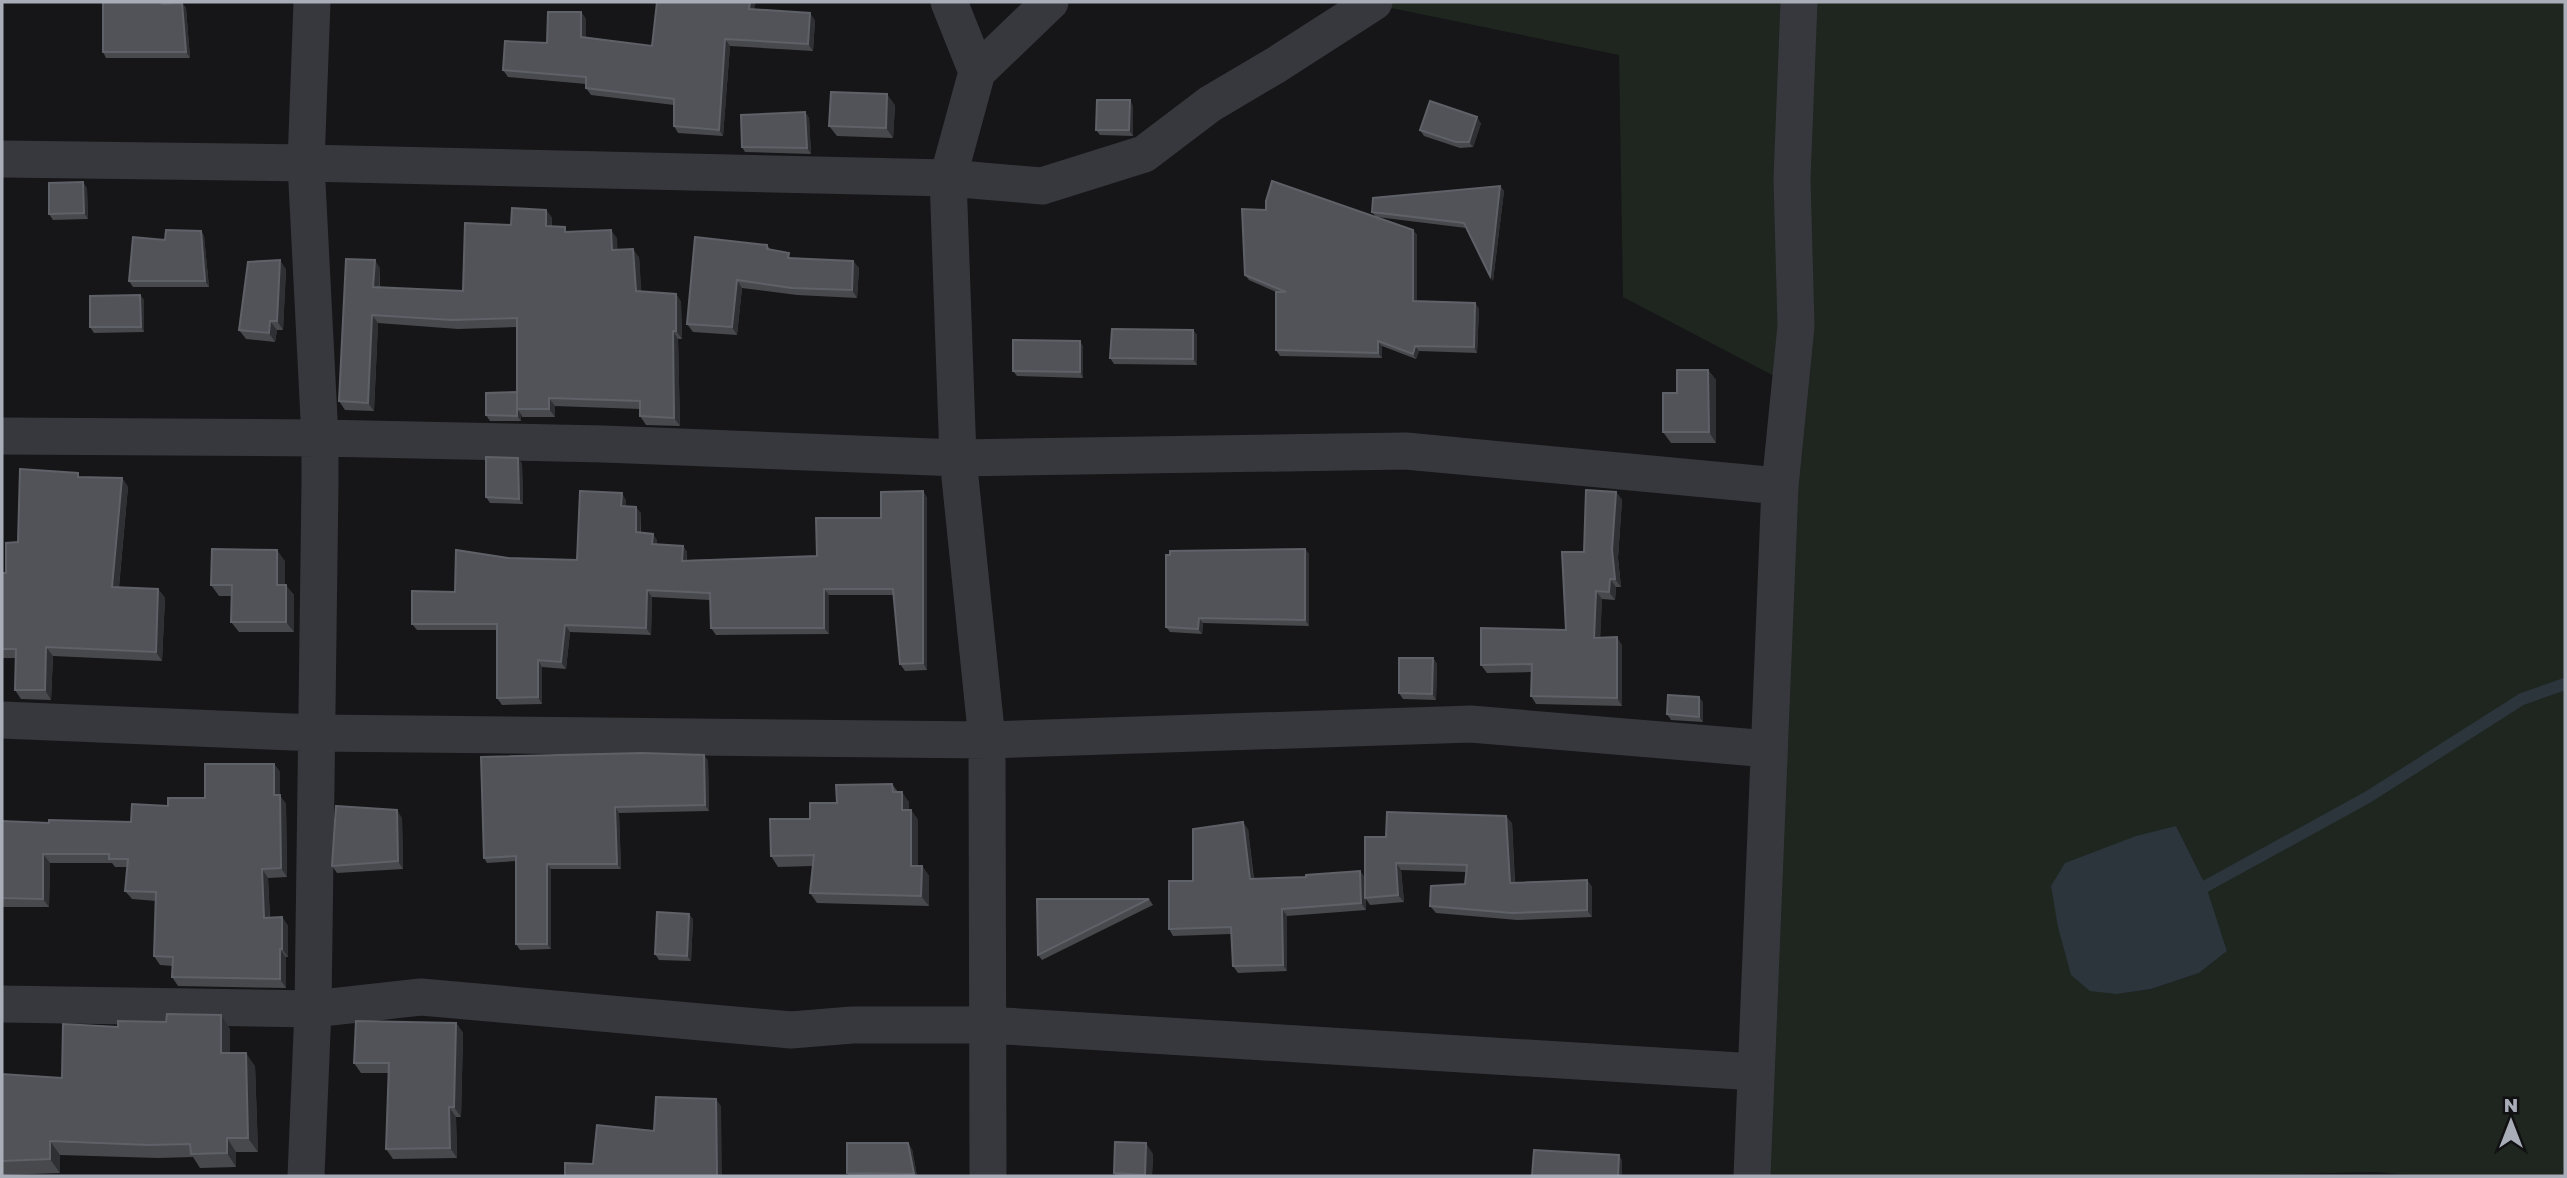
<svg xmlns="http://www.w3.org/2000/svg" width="2567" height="1178" viewBox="0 0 2567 1178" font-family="'Golos Text',sans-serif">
  <rect width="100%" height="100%" fill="#161618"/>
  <!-- green -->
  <path fill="#1e261f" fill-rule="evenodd" d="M1362,2H2565V1176H2420L2375,1172L2210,1176H1768L1782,380L1623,297L1619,55ZM2176,826L2206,886L2227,951L2199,973L2151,989L2117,994Z"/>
  <!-- water -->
  <path fill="#2c353c" d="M2176,826L2206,886L2227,951L2199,973L2151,989L2117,994L2090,991L2071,975L2058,927L2051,886L2065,863L2136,836Z"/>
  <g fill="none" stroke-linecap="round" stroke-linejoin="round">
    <!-- stream -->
    <path stroke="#2c353c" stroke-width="12" d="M2206,886L2368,797L2522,699L2565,684"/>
    <!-- minor -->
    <path stroke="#37383d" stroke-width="37" d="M949,2L977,72
      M2,159L306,163L948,178L1042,186L1144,154L1210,104L1276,65L1374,2
      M2,436L320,438L604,444L958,458L1406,451L1780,486
      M2,720L317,733L987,740L1471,724L1769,749
      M2,1004L313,1009L421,997L791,1030L852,1025H988L1756,1072
      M306,1176L313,1009L320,483V438L306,163L312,2
      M988,1176L987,740L958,458L948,178L977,72L1050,2
      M1752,1176L1780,486L1796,326L1792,179L1799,2"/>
  </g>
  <!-- wall -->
  <path fill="#47494d" d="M103,2H164V4L182,3L186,8L190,58H106L103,52Z
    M657,2H755L754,10L815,20L813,51L730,46L723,136L678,133L674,126V105L591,95L586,88V84L508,77L503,70L547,43L581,12L586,19V37L652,46Z
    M895,105L893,138L837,136L829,126Z
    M1133,106V136L1100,135L1096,130Z
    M805,112L809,118L811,154L745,152L742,147Z
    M1481,123L1473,147L1460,148L1424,136L1420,130Z
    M1500,186L1504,191L1493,281L1466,228L1377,217L1413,230L1417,235V301L1475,303L1479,309L1477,353L1419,351L1416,359L1382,346V358L1280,356L1276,350V292L1249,280L1245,275L1376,217L1372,212Z
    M87,188L88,219L53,220L49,214Z
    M546,210L552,218V226L569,232L617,238V250L639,257L641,291L676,294L681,302L682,339H678L680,426L646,425L640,416V409L555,406V417H522L521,414V421H490L486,415L517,392V327L458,329L378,323L374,411L345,410L339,401L380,268V288L463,291L511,225Z
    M201,231L204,236L209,287H133L129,281L165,240Z
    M767,245L771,250L793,258L853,261L859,268L857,298L797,295L742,288L737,335L693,332L687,324Z
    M286,269L283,330H277L275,342L246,339L239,330Z
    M140,295L144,300V332L94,333L90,327Z
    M1193,330L1197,335V365L1114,364L1110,358Z
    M1080,341L1083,347V378L1017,376L1013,371Z
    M1708,370L1716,380V443H1671L1663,432L1677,393Z
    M522,463L523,504L490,503L486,497Z
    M81,477L122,478L128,487L119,587L158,589L165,598L162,661L53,656L51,700L21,699L15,690L16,658H2V573H6L18,542Z
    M923,491L927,498V670L905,671L900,664L894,595H829V634L716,635L711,628L710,600L652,597L651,635L570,632L566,669L542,667V704L502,705L497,698V630H417L412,624L455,592L508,558L577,560L626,500V506L641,513V533L657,540V544L683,546L687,552V560L817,556L881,518Z
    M1616,492L1622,500L1618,558L1621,587H1616L1615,600L1602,599L1600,637L1622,645V706L1536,704L1531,696L1532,672L1487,673L1481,665L1566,630L1584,552Z
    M1305,549L1309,554V626L1203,623L1202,634L1170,632L1166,627Z
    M285,561V585L294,595V632H239L231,622L232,596H219L211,585Z
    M1433,658L1437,664L1436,700L1403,699L1399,693Z
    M1703,702V722L1671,720L1667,714Z
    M708,760L709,811L619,813L621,869H551V949L520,950L516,944V861L487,863L484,858Z
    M274,764L280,772V796L286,804L287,877L268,878L270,917H282L288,926V957H286V988L178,986L172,977L173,966L160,965L154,956L156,901L132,899L125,891L127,867H115L112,863H50L49,907H2V821L49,823L131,822L168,806L205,798Z
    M892,784L898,792L909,802V810H911L918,820V866H922L929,876V906L817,903L810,893L813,866L778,867L771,856L810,819Z
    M402,818L403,869L337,873L332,866Z
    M1512,823L1515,882L1587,880L1592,887V917L1517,920L1436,913L1430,906L1465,884L1466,872L1401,870L1404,902L1370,905L1366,899V910L1287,916V971L1238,973L1233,966L1231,934L1173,936L1169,929L1193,881L1248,829L1254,879L1306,877L1360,871L1365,878L1386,837Z
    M1149,899L1153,905L1042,960L1038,955Z
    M693,919L691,961L659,960L655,954Z
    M456,1023L463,1033L461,1117H456L457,1158L393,1159L386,1149L389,1073H361L354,1063Z
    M118,1027L230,1029V1053L255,1066L258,1152H236V1167L200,1168L193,1157L158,1158L60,1155V1173L5,1175L2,1176V1074L62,1078Z
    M912,1149L917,1176H849L847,1173Z
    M1153,1154L1152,1176H1116L1114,1173Z"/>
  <!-- shaded-wall -->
  <path fill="#2f3033" d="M750,2H755L753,16L749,9Z
    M182,3L186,8L190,58L186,52Z
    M581,12L586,19V44L581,37Z
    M810,13L815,20L813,51L808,44Z
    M725,39L730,46L723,136L719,130Z
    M887,94L895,105L893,138L886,128Z
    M1130,100L1133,106V136L1129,130Z
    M805,112L809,118L811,154L807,148Z
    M1477,117L1481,123L1473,147L1469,142Z
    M83,182L87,188L88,219L84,213Z
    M1500,186L1504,191L1493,281L1490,276Z
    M546,210L552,218L551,234L546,226Z
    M611,230L617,238L618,259L612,250Z
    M1413,230L1417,235V306L1413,301Z
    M201,231L204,236L209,287L205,281Z
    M633,249L639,257L642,299L636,291Z
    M280,260L286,269L283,330L277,321Z
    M375,260L380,268L379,295L373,287Z
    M853,261L859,268L857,298L852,290Z
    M737,280L742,288L737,335L732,327Z
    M676,294L681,302L682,339L676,331Z
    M140,295L144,300V332L141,327Z
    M1475,303L1479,309L1477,353L1474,347Z
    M372,315L378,323L374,411L368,403Z
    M270,321L277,330L275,342L269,333Z
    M1193,330L1197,335V365L1193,359Z
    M673,331L678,339L680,426L674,418Z
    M1080,341L1083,347V378L1080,372Z
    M1378,341L1382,346V358L1378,353Z
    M1415,346L1419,351L1416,359L1413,354Z
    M1708,370L1716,380V443L1709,432Z
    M549,398L555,406V417L549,409Z
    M517,409L521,414V421L517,416Z
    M518,458L522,463L523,504L519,499Z
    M122,478L128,487L118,596L112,587Z
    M923,491L927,498V670L923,663Z
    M1616,492L1622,500L1618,558L1621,587L1615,579L1612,550Z
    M622,493L626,500V513L621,506Z
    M636,507L641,513L640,539L636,532Z
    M653,534L657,540V551L652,544Z
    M683,546L687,552L686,567L682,561Z
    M1305,549L1309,554V626L1305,620Z
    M277,550L285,561V595L277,585Z
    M1610,579L1616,587L1615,600L1609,592Z
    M286,585L294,595V632L286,622Z
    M158,589L165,598L162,661L156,652Z
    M824,589L829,595V634L824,628Z
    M647,590L652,597L651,635L646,628Z
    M1596,591L1602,599L1600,646L1594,638Z
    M1199,618L1203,623L1202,634L1198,629Z
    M565,625L570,632L566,669L561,662Z
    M1617,637L1622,645V706L1617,698Z
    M46,647L53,656L51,700L45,690Z
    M1433,658L1437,664L1436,700L1432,694Z
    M538,660L542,667V704L538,697Z
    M1699,697L1703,702V722L1699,717Z
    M704,755L708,760L709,811L705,805Z
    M274,764L280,772V796L286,804L287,877L281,868L274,795Z
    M902,792L909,802V820L902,810Z
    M615,807L619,813L621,869L617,864Z
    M397,810L402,818L403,869L398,861Z
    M911,810L918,820V876L911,866Z
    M1506,816L1512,823L1515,890L1510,883Z
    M1243,822L1248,829L1254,886L1250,879Z
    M43,854L50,863L49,907L43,899Z
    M1396,863L1401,870L1404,902L1398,895Z
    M547,864L551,869V949L547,944Z
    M922,866L929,876V906L921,896Z
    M262,869L268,878L270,926L264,918Z
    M1360,871L1365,878L1366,910L1361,903Z
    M1587,880L1592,887V917L1587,910Z
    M1282,909L1287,916V971L1283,965Z
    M689,914L693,919L691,961L687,956Z
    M282,917L288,926V957L282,949Z
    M280,949L286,957V988L280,979Z
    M221,1015L230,1029V1067L221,1053Z
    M456,1023L463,1033L461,1117L454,1107Z
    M246,1053L255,1066L258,1152L248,1138Z
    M716,1099L721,1106L722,1176H717Z
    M449,1107L456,1117L457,1158L450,1148Z
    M227,1138L236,1152V1167L227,1153Z
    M50,1141L60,1155V1173L50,1159Z
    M908,1143L912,1149L917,1176H916L914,1174Z
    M1146,1143L1153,1154L1152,1176H1146L1145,1175Z
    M1619,1155L1622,1160V1176H1618Z"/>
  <!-- building -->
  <path fill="#525359" stroke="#5f6168" stroke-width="2" d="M103,2H161L162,4L182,3L186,52H103Z
    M657,2H750L749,9L810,13L808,44L725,39L719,130L674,126V99L586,88V77L503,70L505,41L547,43L548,12H581V37L652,46Z
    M831,92L887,94L886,128L829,126Z
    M1097,100H1130L1129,130H1096Z
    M1430,101L1477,117L1469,142H1456L1420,130Z
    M805,112L807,148L742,147L741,115Z
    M1272,181L1413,230V301L1475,303L1474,347L1415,346L1413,354L1378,341V353L1276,350V292H1286L1245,275L1242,209L1266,210V201Z
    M83,182L84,213L49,214V183Z
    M1500,186L1490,276L1464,223L1372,212L1373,198Z
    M512,208L546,210V226L565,227V232L611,230L612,250L633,249L636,291L676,294V331H673L674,418L640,416V401L549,398V409H517V318L452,320L372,315L368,403L339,401L346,259L375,260L373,287L463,291L465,223L511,225Z
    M166,230L201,231L205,281H129L133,237L165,240Z
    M695,237L767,245V249L789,253L788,258L853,261L852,290L792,288L737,280L732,327L687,324Z
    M280,260L277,321H270L269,333L239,330L248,262Z
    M140,295L141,327H90V296Z
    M1112,329L1193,330V359L1110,358Z
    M1013,340L1080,341V372L1013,371Z
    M1677,370H1708L1709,432H1663V393H1677Z
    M517,392V416L486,415V393Z
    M486,457L518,458L519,499L486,497Z
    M20,469L78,473V477L122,478L112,587L158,589L156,652L46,647L45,690H15L16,649H2V573H6V543L18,542Z
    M1586,490L1616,492L1612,550L1615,579H1610L1609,592L1596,591L1594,638L1617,637V698L1531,696L1532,664L1481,665V628L1566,630L1562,552H1584Z
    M580,491L622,493L621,506L636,507V532L653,534L652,544L683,546L682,561L817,556L816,518H881V492L923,491V663L900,664L893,589H824V628H711L710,593L647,590L646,628L565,625L561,662L538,660V697L497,698V624H412V591L455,592L456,550L508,558L577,560Z
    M212,549L277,550V585H286V622H231L232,585H211Z
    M1305,549V620L1199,618L1198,629L1166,627V555H1170V551Z
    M1399,658H1433L1432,694L1399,693Z
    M1668,695L1699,697V717L1667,714Z
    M642,753L704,755L705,805L615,807L617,864H547V944H516V856L484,858L481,757Z
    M205,764H274V795H280L281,868L262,869L264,918L282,917V949H280V979L172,977L173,957L154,956L156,892L125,891L128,859H109V854H43V899L2,898V821L49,823V820L131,822L132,804L168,806V798H205Z
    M892,784L893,792H902V810H911V866H922L921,896L810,893L814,855L771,856L770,819H810V803H837L836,785Z
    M336,806L397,810L398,861L332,866Z
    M1387,812L1506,816L1510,883L1587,880V910L1512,913L1430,906L1431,886L1465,884L1467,865L1396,863L1398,895L1365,898V837H1386Z
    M1243,822L1250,879L1306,877V875L1360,871L1361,903L1282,909L1283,965L1233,966L1231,927L1169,929V881H1193V829Z
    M1037,899H1149L1038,955Z
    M657,912L689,914L687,956L655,954Z
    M167,1014L221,1015V1053H246L248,1138H227V1153L191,1154L190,1144L149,1145L50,1141V1159L2,1161V1074L62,1078L63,1024L118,1027V1021L166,1022Z
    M356,1021L456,1023L454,1107H449L450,1148L386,1149L389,1063H354Z
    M656,1097L716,1099L717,1176H565V1163L593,1164L597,1125L654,1131Z
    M1115,1142L1146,1143L1145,1175L1114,1173Z
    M847,1143H908L914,1174L847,1173Z
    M1534,1150L1619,1155L1618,1176H1532Z"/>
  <!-- border -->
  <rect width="2567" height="1178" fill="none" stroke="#a8adb8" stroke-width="7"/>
  <!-- north arrow -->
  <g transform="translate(2511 1122)" stroke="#111113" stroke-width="5" paint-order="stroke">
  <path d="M0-5L12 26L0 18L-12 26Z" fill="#a8adb8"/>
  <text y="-10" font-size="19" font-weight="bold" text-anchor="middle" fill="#a8adb8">N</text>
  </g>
</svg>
